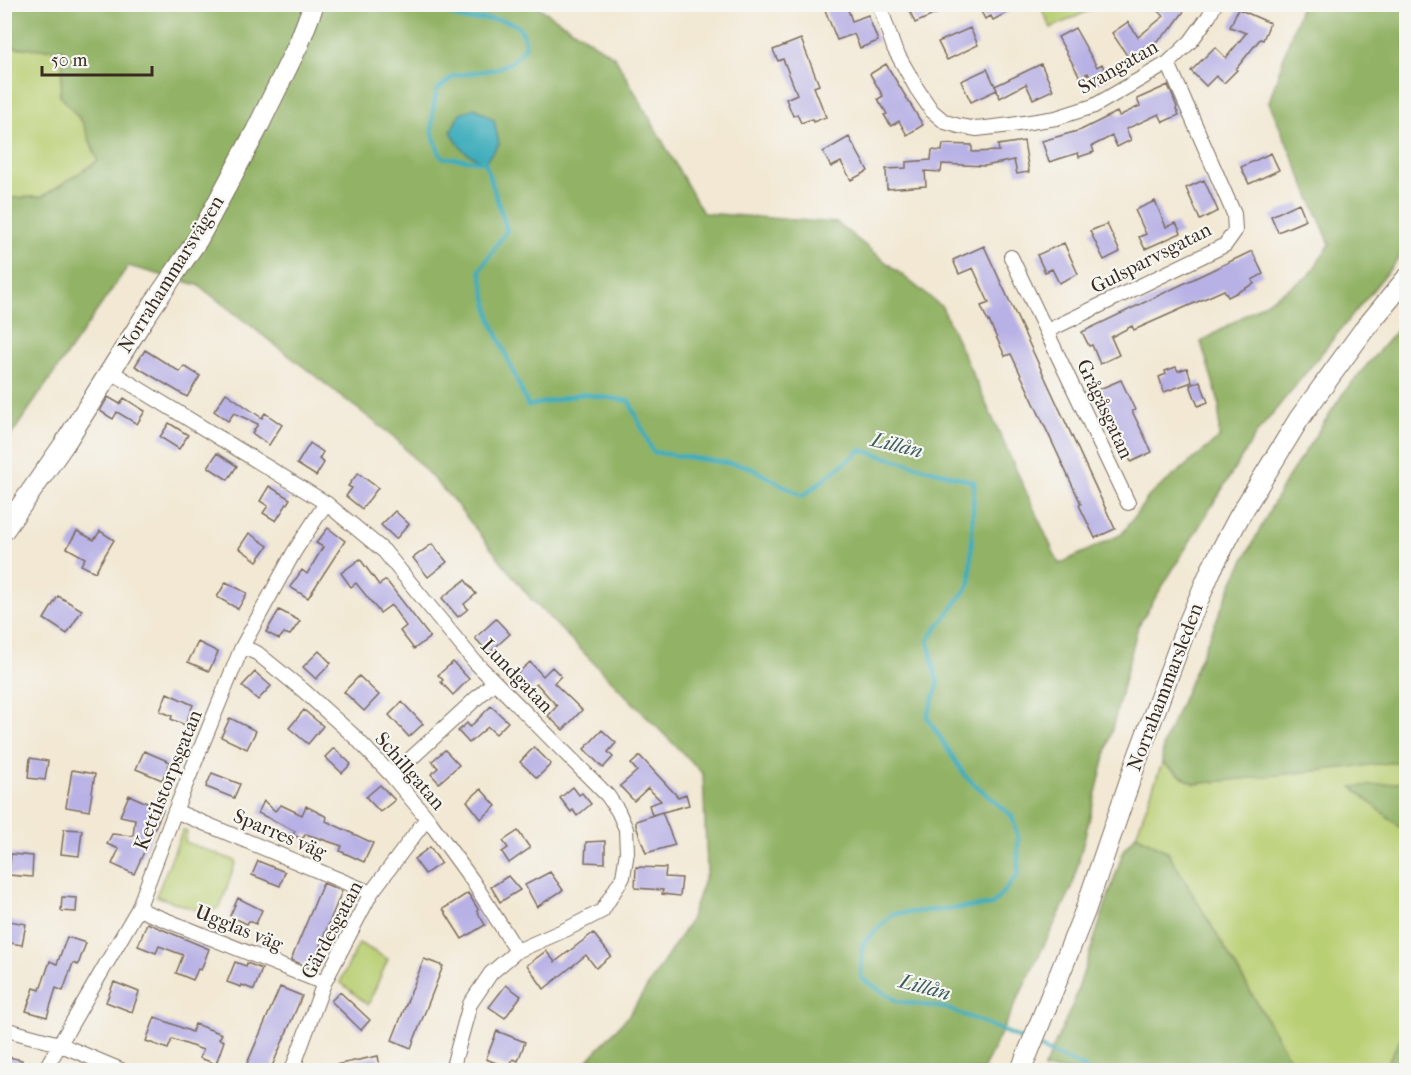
<svg xmlns="http://www.w3.org/2000/svg" width="1411" height="1075" viewBox="0 0 1411 1075" font-family="'IM FELL French Canon',serif">
  <rect width="100%" height="100%" fill="#f6f6f2"/>
  <filter id="ink" filterUnits="userSpaceOnUse"><feTurbulence type="fractalNoise" baseFrequency=".0167" numOctaves="2"/><feDisplacementMap in="SourceGraphic" scale="12" xChannelSelector="R" yChannelSelector="G"/><feConvolveMatrix kernelMatrix="1 2 1 2 8 2 1 2 1" color-interpolation-filters="sRGB"/></filter>
  <filter id="wash" filterUnits="userSpaceOnUse"><feTurbulence type="fractalNoise" baseFrequency=".008" numOctaves="4" result="noise"/><feDisplacementMap in="SourceGraphic" scale="24" xChannelSelector="R" yChannelSelector="G"/><feGaussianBlur stdDeviation="1.35" result="paint"/><feColorMatrix in="noise" values="0 0 0 0 0 0 0 0 0 0 0 0 0 0 0 0 0 1.4 0 .05"/><feComposite in="paint" operator="in"/></filter>
  <g filter="url(#wash)">
    <rect width="100%" height="100%" fill="#f2e8d3"/>
    <!-- green -->
    <path fill="#b9cf73" stroke="#7a7c48" stroke-width="1.5" d="M1040,5H1101L1051,28Z
      M4,47L64,50L60,95L83,123L98,161L42,197L5,198Z
      M1406,761V782L1353,788L1406,832V1030L1383,1070H1295L1279,1040L1168,852L1136,835L1162,763L1194,784Z
      M183,830L187,831L185,842L236,861L221,905L208,914L156,896Z
      M359,943L388,959L368,1005L340,982Z"/>
    <!-- forest -->
    <path fill="#92b265" stroke="#666e42" stroke-width="1.5" d="M5,5H535L615,57L703,213L837,223L942,307L1059,564L1122,534L1149,496L1219,438V402L1201,342L1309,276L1330,244L1269,102L1301,5H1406V246L1398,259L1256,434L1138,626L1072,888L983,1070H579L629,1015L689,923L707,871L703,774L531,599L453,500L394,437L198,285L128,266L5,444V198L42,197L98,161L83,123L60,95L64,50L5,47Z
      M1406,319V761L1194,784L1162,763L1163,745L1234,579L1283,485L1344,392Z
      M1406,782V832L1352,787Z
      M1136,835L1168,852L1279,1040L1295,1070H1043L1073,1004L1124,849Z
      M1406,1030V1070H1383Z"/>
    <!-- water -->
    <path fill="#3fadbc" stroke="#3d6c6d" stroke-width="1.5" d="M475,108L494,120L499,144L485,162C465,153 461,152 451,131L460,113Z"/>
    <g fill="none" stroke-linecap="round" stroke-linejoin="round">
      <!-- stream -->
      <path stroke="#3fadbc" stroke-width="4.5" d="M425,4C439,8 451,16 464,19C470,21 477,19 483,19C505,19 526,21 525,48L513,61L496,69L454,76L437,90L433,110L432,132L441,157L485,162L507,230L480,270L491,320L528,406L582,394L629,401L653,452L747,466L803,496L861,450L974,482L970,584L928,640L938,685L927,717L965,776L1012,816L1018,838V875L992,905L893,914L863,943L861,978L897,1001L945,1008L985,1023L1026,1041
        M1036,1046L1085,1068L1086,1070"/>
    </g>
    <g id="blocks">
      <!-- building -->
      <path fill="#b8b1e5" d="M841,4H846L852,21L868,15L878,41L860,48L854,34L837,40L825,10Z
        M907,4H959L915,23Z
        M977,4H1024L993,20L991,16L985,19Z
        M1148,4H1177L1185,10L1171,29L1153,44L1130,60L1112,33L1128,22L1138,37L1164,16Z
        M1238,9L1270,23L1263,40L1260,39L1236,69L1237,70L1224,83L1216,76L1206,86L1191,71L1215,47L1226,58L1246,33L1230,27Z
        M970,28L978,45L947,60L938,42Z
        M1075,28L1097,67L1102,64L1109,78L1095,85L1088,73L1080,77L1058,37Z
        M801,39L819,85L814,87L826,117L813,122L812,119L801,123L797,114L793,116L786,99L797,94L783,59L778,61L773,50Z
        M886,64L923,125L907,135L899,121L891,126L884,115L887,114L878,99L883,96L870,74Z
        M1041,64L1053,90L1033,99L1026,84L1000,98L995,86L997,90L971,102L961,81L987,69L995,86Z
        M1168,85L1177,107L1176,109L1179,115L1163,122L1159,114L1126,129L1131,140L1117,147L1112,136L1092,146L1094,152L1079,157L1078,153L1049,162L1042,141L1081,130L1117,112L1119,116L1140,106L1137,99Z
        M849,137L868,171L851,180L841,162L831,167L823,152Z
        M1024,141L1029,172L1017,174L1014,160L985,166L942,164L941,172L925,171L926,186L887,189L886,169L906,168V162L931,160L932,150L942,151L943,144L972,145V152L999,151L998,145Z
        M1271,153L1279,170L1249,184L1241,167Z
        M1204,180L1218,211L1200,220L1186,188Z
        M1155,201L1166,227L1176,223L1181,233L1145,249L1139,237L1146,234L1135,210Z
        M1299,203L1306,220L1278,232L1271,216Z
        M1107,224L1120,252L1104,260L1090,231Z
        M1064,243L1078,274L1059,283L1052,269L1045,272L1037,255Z
        M984,246L1115,529L1095,538L1079,505L1081,504L1011,354L1005,356L989,321L988,322L981,306L989,303L973,268L959,274L953,260Z
        M1252,251L1263,274L1252,280L1254,284L1228,297L1224,290L1134,330L1132,326L1111,337L1119,355L1100,364L1092,345L1089,346L1082,332Z
        M145,350L180,372L184,366L200,376L187,397L135,366Z
        M1176,367L1178,371L1187,368L1192,382L1164,392L1159,377L1166,374L1165,371Z
        M1121,380L1135,410L1132,411L1152,452L1131,462L1097,390Z
        M1200,381L1208,402L1198,406L1190,385Z
        M226,393L262,418L265,413L282,425L269,445L252,433L258,424L234,413L228,421L214,411Z
        M108,397L120,404L124,398L145,411L137,424L117,412L113,419L100,411Z
        M169,423L188,435L179,449L160,437Z
        M310,443L323,452L319,459L324,463L316,476L297,464Z
        M217,453L237,466L228,480L208,467Z
        M358,473L378,488L362,509L346,496L352,488L348,486Z
        M269,486L290,499L276,521L263,513L268,506L260,501Z
        M395,511L409,524L396,539L381,525Z
        M328,528L345,541L308,598L290,587L302,570L307,574L323,547L316,543Z
        M77,531L94,540L100,531L114,540L95,572L81,565L85,558L67,548Z
        M249,533L268,546L257,561L239,548Z
        M432,544L447,562L428,577L413,558Z
        M360,559L379,585L386,580L430,637L414,649L400,631L406,626L391,605L380,613L356,583L351,587L341,573Z
        M465,580L476,594L464,604L468,609L458,617L442,598Z
        M226,582L247,593L238,609L217,597Z
        M58,596L82,610L67,634L44,619Z
        M279,610L300,621L290,635L284,633L279,639L266,632Z
        M496,619L510,634L489,653L475,638Z
        M198,642L218,652L209,671L188,662Z
        M319,651L331,663L316,679L303,667Z
        M453,662L469,679L453,695L441,682L443,680L438,675Z
        M530,662L543,676L552,667L561,676L554,683L582,710L563,730L548,716L557,706L537,684L525,694L511,679Z
        M255,672L271,686L258,700L242,686Z
        M359,676L379,695L364,711L344,692Z
        M167,693L193,705L185,725L171,719L172,716L160,711Z
        M402,702L423,724L409,737L389,715Z
        M491,706L508,722L496,734L488,727L469,743L458,731L467,723L470,727Z
        M304,710L323,726L308,744L289,728Z
        M230,718L256,731L247,749L221,737Z
        M602,730L616,743L608,752L613,757L603,768L584,749Z
        M534,747L551,764L537,778L520,762Z
        M334,748L351,764L342,773L325,757Z
        M445,750L459,765L439,783L431,774L438,768L432,761Z
        M144,751L170,762L162,780L136,769Z
        M640,756L678,797L686,794L689,805L652,815L649,805L661,801L648,788L634,801L620,786L637,771L631,764Z
        M30,758L48,761L45,780L28,778Z
        M72,770L95,774L89,811L66,807Z
        M212,773L240,784L234,798L206,787Z
        M380,785L395,800L380,812L366,797Z
        M573,787L579,795L582,793L591,804L577,816L573,810L571,812L560,798Z
        M481,789L496,806L481,819L467,801Z
        M129,795L163,810L134,874L112,864L119,849L107,844L112,834L133,836L135,819L120,816Z
        M264,801L275,811L281,805L302,815L306,806L327,817L326,821L373,843L364,862L340,851L342,846L306,834L302,839L293,835L295,831L258,813Z
        M662,812L675,845L646,853L636,826V821Z
        M64,829L82,830L79,856L61,854Z
        M518,831L530,848L509,863L502,852L508,848L503,841Z
        M605,841V863L585,862L586,842Z
        M430,847L441,863L425,874L414,859Z
        M11,854L33,856L32,877L9,875Z
        M258,861L285,872L280,886L252,875Z
        M636,867L666,868L665,877L682,878L680,896L662,894L663,890L635,888Z
        M550,872L563,890L537,907L525,885Z
        M508,876L520,890L500,902L491,887Z
        M323,883L342,891L311,968L291,960Z
        M468,893L478,909L477,911L485,925L462,939L443,909Z
        M62,897L77,898L76,912L61,911Z
        M238,898L262,910L256,924L249,921L247,924L230,916Z
        M4,920L26,924L22,945L4,942Z
        M147,923L209,949L201,970L198,969L193,980L176,973L183,955L159,946L156,953L138,946Z
        M593,933L611,956L596,968L586,955L544,989L527,965L546,951L555,962Z
        M67,937L86,943L78,965L73,963L63,991L56,988L47,1017L26,1011L34,988L40,990L50,961L57,964Z
        M424,959L443,966L411,1048L392,1040Z
        M235,962L246,966L247,963L262,969L254,990L242,985L241,987L227,982Z
        M114,982L139,992L132,1012L106,1002Z
        M506,985L521,996L505,1018L489,1007Z
        M280,987L302,996L270,1071H255L246,1066Z
        M340,992L370,1020L361,1030L331,1001Z
        M155,1017L192,1032L195,1024L222,1034L219,1039L224,1041L216,1064L200,1058L203,1050L172,1039L168,1049L146,1041Z
        M497,1031L525,1042L518,1061L513,1059L509,1068L486,1059Z
        M4,1056L22,1060L19,1071H4Z
        M378,1056L381,1071H336L335,1065Z"/>
    </g>
  </g>
  <g filter="url(#ink)">
    <use href="#blocks" fill-opacity="0" stroke="#7b6c5d" stroke-width="1.5"/>
    <g fill="none" stroke-linecap="round" stroke-linejoin="round">
      <!-- street casing -->
      <g stroke="#7b6c5d" stroke-width="16">
        <path id="street" d="M879,4L894,48L917,89L932,111L945,122L959,126L977,129L1011,125L1056,118L1094,106L1168,63L1191,41L1209,16L1215,4
          M1011,257L1128,503
          M1047,331L1225,245L1235,231L1234,214L1168,63
          M110,371L326,503L384,551L475,662L608,796L618,811L626,829L627,852L623,877L602,911L567,929L517,951L491,973L470,1004L452,1070
          M242,647L257,653L304,691L355,737L392,776L427,818L472,880L517,951
          M392,776L494,682
          M175,811L371,893
          M138,909L324,983
          M4,1029L59,1044L121,1070
          M45,1070L50,1061L138,909L175,811L242,647L294,552L326,503
          M292,1070L324,983L371,893L427,818"/>
      </g>
      <!-- secondary casing -->
      <g stroke="#7b6c5d" stroke-width="22">
        <path id="secondary" d="M4,530L65,443L144,318L198,239L256,131L299,43L314,4
          M1021,1070L1085,911L1139,754L1183,636L1211,570L1239,517L1299,419L1363,331L1406,279"/>
      </g>
      <!-- street -->
      <use href="#street" stroke="#fff" stroke-width="14"/>
      <!-- secondary -->
      <use href="#secondary" stroke="#fff" stroke-width="20"/>
    </g>
  </g>
  <g text-anchor="middle" dominant-baseline="central" stroke-width="4.5" stroke-linejoin="round" paint-order="stroke">
    <!-- street labels -->
    <g font-size="20" fill="#3b2a1e" stroke="#f6f6f2">
      <text transform="translate(1118 67) rotate(-30)">Svangatan</text>
      <text transform="translate(1151 258) rotate(-27)">Gulsparvsgatan</text>
      <text transform="translate(171 274) rotate(-58)">Norrahammarsvägen</text>
      <text transform="translate(1105 409) rotate(65)">Grågåsgatan</text>
      <text transform="translate(517 676) rotate(46)">Lundgatan</text>
      <text transform="translate(1165 687) rotate(-69)">Norrahammarsleden</text>
      <text transform="translate(410 771) rotate(49)">Schillgatan</text>
      <text transform="translate(168 780) rotate(-68)">Kettilstorpsgatan</text>
      <text transform="translate(280 834) rotate(23)">Sparres väg</text>
      <text transform="translate(239 928) rotate(22)">Ugglas väg</text>
      <text transform="translate(332 930) rotate(-62)">Gärdesgatan</text>
    </g>
    <!-- water labels -->
    <g font-size="21" font-style="italic" fill="#3d5e5d" stroke="#f6f6f2">
      <text transform="translate(897 445) rotate(14)">Lillån</text>
      <text transform="translate(925 987) rotate(15)">Lillån</text>
    </g>
  </g>
  <!-- margin -->
  <rect width="1411" height="1075" fill="none" stroke="#f6f6f2" stroke-width="24"/>
  <!-- scale -->
  <path d="M42 66v9h110v-9" fill="none" stroke="#3b2a1e" stroke-width="3"/>
  <text x="51" y="66" font-size="18" fill="#3b2a1e" stroke="#f6f6f2" stroke-width="4.5" paint-order="stroke">50 m</text>
</svg>
